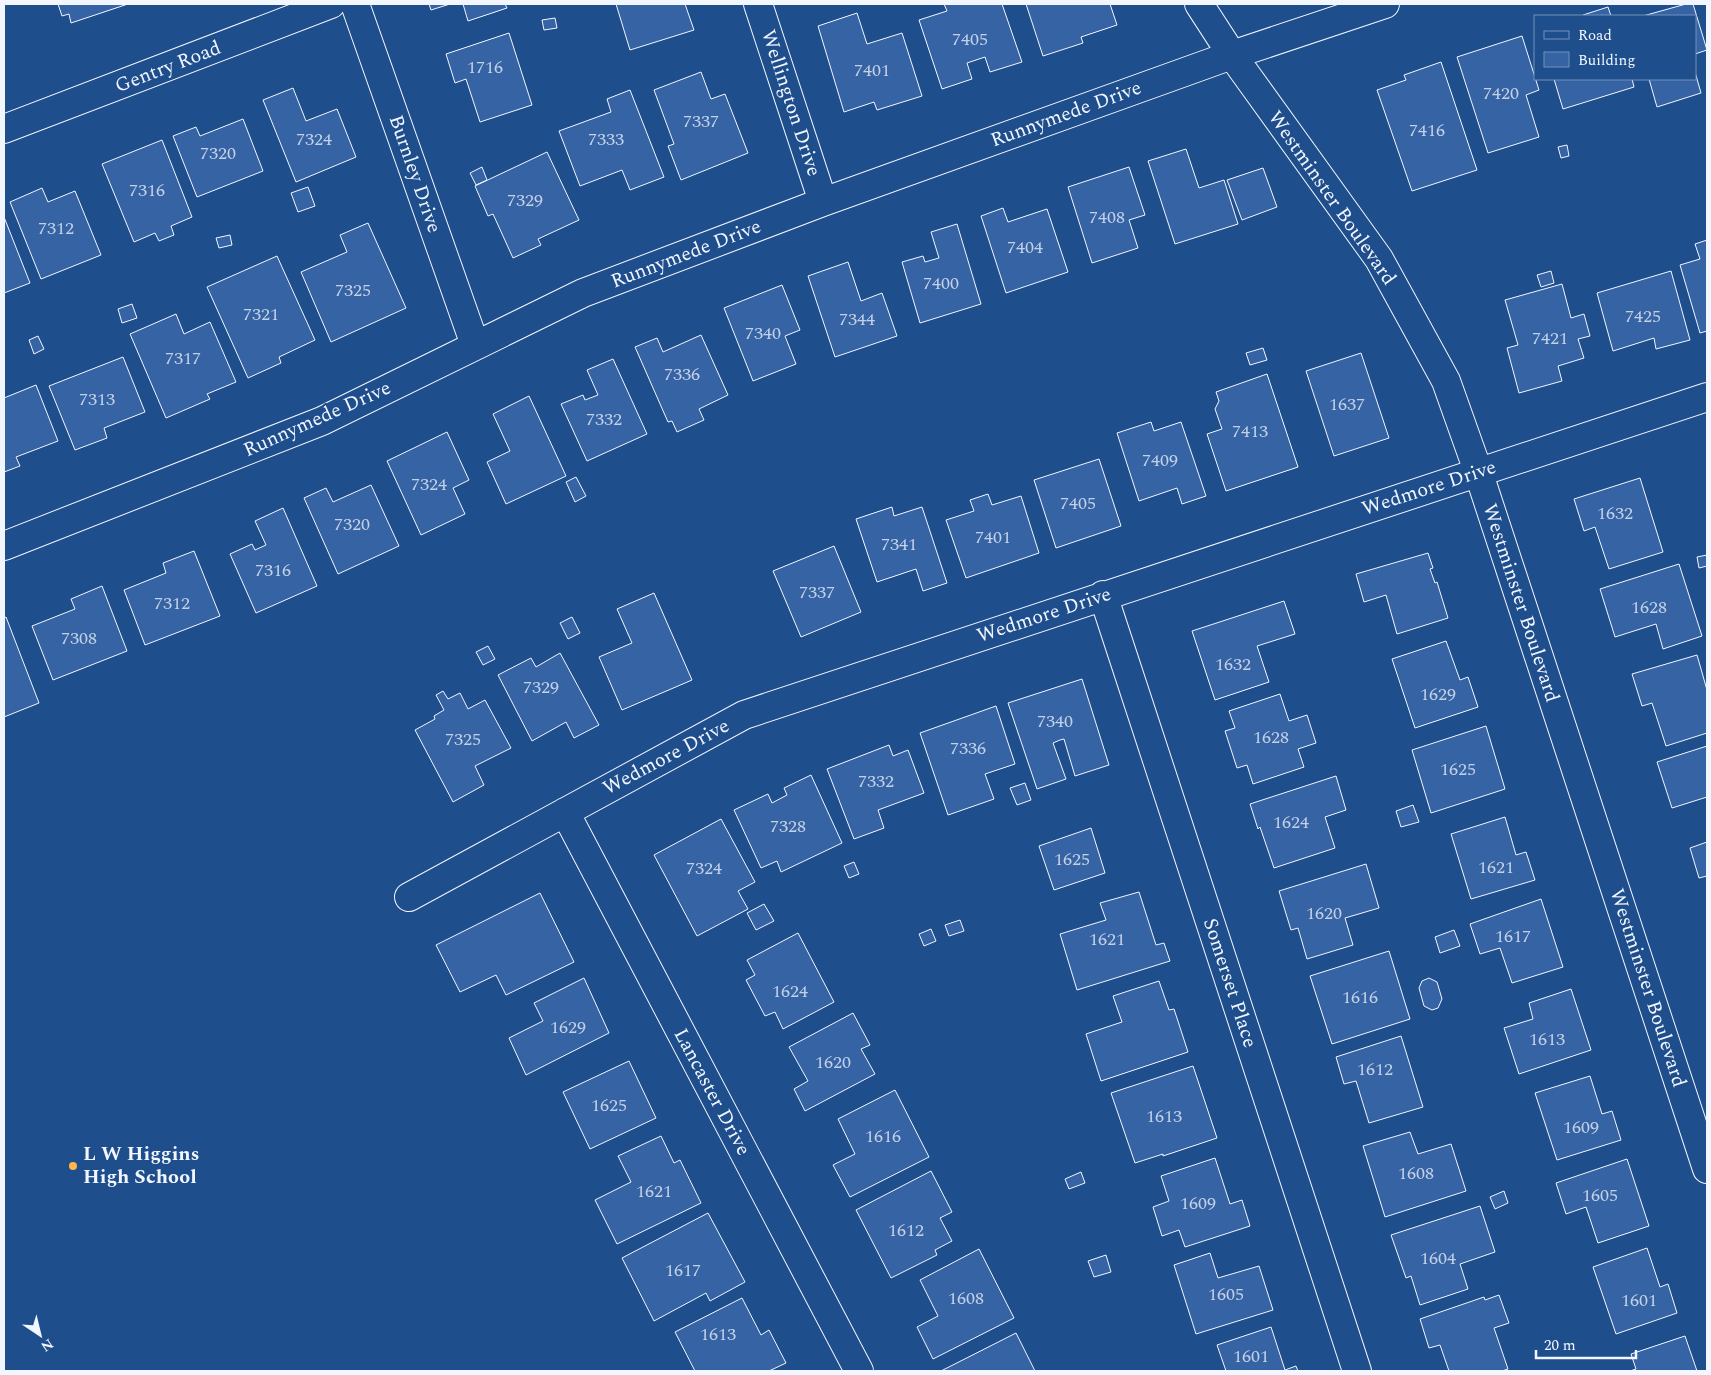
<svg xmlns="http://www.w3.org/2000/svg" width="1711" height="1375" viewBox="0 0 1711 1375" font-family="Spectral,serif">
  <rect width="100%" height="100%" fill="#1f4e8c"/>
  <!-- building -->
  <path fill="#3563a3" stroke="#f2f6ff" d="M58,4H128L71,23L69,14L62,16Z
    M429,4H450L431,10Z
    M463,4H505L507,8L468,21Z
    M616,4H685L694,30L630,50Z
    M944,4H1002L1022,62L990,72L985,57L967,63L972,79L942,89L919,20L947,11Z
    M1026,4H1110L1117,25L1081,37L1083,43L1043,56Z
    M1686,4H1693L1707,50L1695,54V16H1643Z
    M1608,7L1611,16H1583V15Z
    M857,13L867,44L902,33L922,96L877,110L874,102L844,112L818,26Z
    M555,18L557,28L544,30L542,20Z
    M509,33L532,105L480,122L466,79L455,83L446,54Z
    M1522,36L1539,90L1526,95L1539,137L1488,153L1457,57Z
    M1441,62L1477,170L1412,191L1377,90L1406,80L1404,75Z
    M701,72L711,99L725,94L748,153L681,180L668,146L674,144L654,90Z
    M1695,72L1701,93L1657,107L1649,79H1695Z
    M1554,79H1632L1634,87L1563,109Z
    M293,88L306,121L337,109L356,157L296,182L263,100Z
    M630,90L664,177L630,190L622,170L580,186L559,131L611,112L607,99Z
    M243,119L263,171L197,197L173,136L196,127L200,136Z
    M162,140L192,217L171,226L174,235L159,241L155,233L134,242L102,164Z
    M1567,145L1569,156L1561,158L1558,147Z
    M1186,149L1199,188L1224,180L1238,224L1175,244L1148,161Z
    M547,152L579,220L538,239L541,245L513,258L493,214L488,216L475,186Z
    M482,167L487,180L476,185L470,173Z
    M1129,167L1145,215L1129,220L1138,248L1092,263L1068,187Z
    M1263,168L1277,207L1242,220L1227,180Z
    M308,187L315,206L298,212L291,193Z
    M42,188L48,202L75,191L101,255L41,279L10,202Z
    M1003,208L1008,222L1047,209L1068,272L1006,293L981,216Z
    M4,217L30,283L4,293Z
    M368,223L406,308L331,342L301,272L347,252L340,235Z
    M957,224L981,304L920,323L902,262L923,256L925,262L939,258L931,232Z
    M230,235L232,245L219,248L216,238Z
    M1707,240V331L1700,333L1680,265L1700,259L1695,244Z
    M277,256L315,340L279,357L281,363L248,378L207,287Z
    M848,262L861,301L882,293L897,336L835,357L808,276Z
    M1551,271L1554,283L1541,287L1537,275Z
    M1671,271L1690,340L1656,349L1654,338L1613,351L1597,293Z
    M1562,284L1571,318L1584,314L1590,336L1578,339L1584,358L1558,366L1562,381L1519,393L1507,348L1518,345L1505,300Z
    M782,285L800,330L785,336L796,364L753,381L724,308Z
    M132,304L137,318L122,323L118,309Z
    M176,314L184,334L210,322L236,382L207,394L210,399L166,418L130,334Z
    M701,335L728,395L699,409L704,420L677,432L672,421L668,422L635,347L657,338L663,352Z
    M38,336L44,349L34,354L29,340Z
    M1263,348L1267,360L1250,365L1246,353Z
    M1361,353L1389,438L1334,456L1306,371Z
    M123,357L145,412L104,428L107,438L75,450L49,386Z
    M613,359L647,434L587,461L561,404L583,395L585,400L598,395L587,370Z
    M1267,374L1298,467L1226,491L1207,434L1222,429L1215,409L1219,401L1216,392Z
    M36,385L58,441L16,457L20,466L4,472V398Z
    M529,396L566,476L506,504L487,462L510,451L493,414Z
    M1151,422L1154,431L1181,422L1206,496L1182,504L1177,488L1139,501L1117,433Z
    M447,432L469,480L453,488L465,514L421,535L387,461Z
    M1099,459L1121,526L1056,548L1034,480Z
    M576,477L586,496L575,502L566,482Z
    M1640,478L1663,552L1609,569L1595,527L1584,531L1574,499Z
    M371,485L399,546L338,574L304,498L326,488L333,502Z
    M988,494L992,505L1021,496L1039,553L966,578L946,520L974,511L970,500Z
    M892,507L894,516L922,507L947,583L923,591L916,569L877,582L856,519Z
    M283,508L317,586L256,613L230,554L252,544L255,550L266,545L255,521Z
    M834,546L861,612L801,637L773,571Z
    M194,551L220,616L145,645L124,590L166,573L163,563Z
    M1428,553L1433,568L1430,569L1435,583L1437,582L1448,618L1397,634L1386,595L1364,602L1356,574Z
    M1707,555V566L1699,568L1697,557Z
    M1679,564L1702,636L1663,649L1656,624L1615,637L1600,589Z
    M102,586L127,651L53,680L32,626L75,609L71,599Z
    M654,593L692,680L622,710L599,657L632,643L617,609Z
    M1284,601L1295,634L1257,646L1269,682L1215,700L1192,631Z
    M6,617L39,703L4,717V618Z
    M572,617L580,633L568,639L560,623Z
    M1446,641L1460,680L1468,677L1478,707L1415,728L1392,659Z
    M488,646L495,659L483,665L476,652Z
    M560,653L599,725L574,738L566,722L532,741L498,675L531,658L536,667Z
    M1697,655L1707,690V733L1666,746L1652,703L1642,706L1632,674Z
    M1082,679L1109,765L1075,776L1064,739L1060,740L1053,743L1066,779L1037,789L1008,703Z
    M443,691L448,699L460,693L468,709L485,700L511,748L475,766L484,785L453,802L415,730L435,719L434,716L444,710L436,695Z
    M1280,694L1289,721L1307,715L1316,743L1298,749L1304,767L1253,784L1247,765L1237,768L1225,731L1235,728L1229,711Z
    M996,706L1015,764L985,774L994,799L948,815L920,733Z
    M1486,726L1505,789L1431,813L1412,750Z
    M889,745L893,756L908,750L924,793L878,810L884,828L854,839L827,769Z
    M1707,746V797L1672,808L1657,762Z
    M811,775L842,843L781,872L777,861L761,868L734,810L768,794L772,803L787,795L784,788Z
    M1336,776L1346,810L1325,817L1335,848L1274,868L1260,827L1258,829L1250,804Z
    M1025,783L1031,800L1017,805L1010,788Z
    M1413,805L1419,822L1401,827L1396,811Z
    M1505,817L1516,855L1526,852L1535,880L1471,899L1451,834Z
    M721,819L755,882L738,891L748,909L697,936L654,855Z
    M1091,828L1105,873L1054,890L1039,846Z
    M1707,842V876L1699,878L1690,848Z
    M854,862L859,874L849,878L844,866Z
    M1366,864L1379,908L1345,918L1353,945L1307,959L1298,928L1291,930L1279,891Z
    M1139,892L1156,945L1164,943L1170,961L1077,990L1060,934L1106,920L1100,903Z
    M540,893L574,962L506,995L496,975L460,992L436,945Z
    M1541,899L1563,967L1512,983L1500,948L1480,954L1470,924Z
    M764,904L774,921L756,930L747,913Z
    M960,920L964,931L949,936L945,925Z
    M931,929L936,941L924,946L919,934Z
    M1454,930L1460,946L1440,953L1435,937Z
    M798,933L834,1002L783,1029L775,1012L765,1016L746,980L755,975L747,960Z
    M1389,951L1410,1019L1332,1044L1310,976Z
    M584,978L609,1033L526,1075L509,1038L543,1021L534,1003Z
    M1429,978L1437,982L1442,999L1438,1008L1432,1010L1424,1006L1419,988L1422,981Z
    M1159,981L1169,1010L1174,1009L1188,1052L1101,1081L1086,1034L1122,1022L1113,996Z
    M1571,989L1591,1050L1519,1074L1504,1028L1533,1019L1529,1003Z
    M853,1013L870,1045L861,1049L875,1074L805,1111L794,1089L808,1081L789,1047Z
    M1401,1036L1423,1107L1369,1123L1356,1081L1344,1084L1336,1057Z
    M629,1061L656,1118L590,1149L563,1092Z
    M1193,1066L1217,1138L1163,1156V1154L1135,1163L1111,1093Z
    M1590,1076L1602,1114L1612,1111L1621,1140L1557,1160L1535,1093Z
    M895,1090L929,1157L850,1197L833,1165L855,1154L838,1119Z
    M1410,1132L1418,1154L1451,1144L1466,1191L1385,1217L1363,1146Z
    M661,1136L674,1163L680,1160L701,1203L617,1244L595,1200L631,1182L618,1156Z
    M1215,1158L1230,1204L1242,1200L1250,1226L1185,1247L1179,1230L1162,1236L1153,1207L1169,1201L1161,1176Z
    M1627,1159L1649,1226L1598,1243L1586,1207L1566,1214L1556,1183Z
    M931,1171L952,1212L940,1218L952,1241L935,1250L937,1255L891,1278L856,1210Z
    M1081,1172L1085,1183L1069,1189L1065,1179Z
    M1504,1191L1508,1203L1495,1209L1490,1197Z
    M1480,1206L1495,1252L1460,1264L1468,1289L1420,1305L1411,1276L1406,1278L1391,1235Z
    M708,1213L745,1282L710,1301L706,1293L654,1321L622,1258Z
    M1647,1248L1660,1287L1668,1284L1677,1313L1616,1334L1593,1267Z
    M979,1249L1014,1318L933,1359L917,1327L938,1316L920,1280Z
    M1210,1253L1218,1278L1259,1266L1273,1310L1196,1334L1174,1265Z
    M1106,1255L1111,1272L1094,1277L1088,1261Z
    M1499,1295L1509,1323L1494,1328L1508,1369L1502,1371H1449L1440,1345L1429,1348L1420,1319L1484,1297L1485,1300Z
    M742,1298L761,1335L769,1330L786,1363L769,1371H695L675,1332Z
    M1271,1327L1285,1370L1296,1366L1298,1371H1226L1217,1345Z
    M1016,1333L1035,1371H941Z
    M1685,1336L1697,1371H1630L1636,1369L1631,1354Z"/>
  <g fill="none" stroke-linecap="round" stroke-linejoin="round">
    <!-- minor casing -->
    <g stroke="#f2f6ff" stroke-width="30">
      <path id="minor" d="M355,4L475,345
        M758,4L823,202
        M1199,4L1232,55L1379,259L1446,381L1478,471L1707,1169
        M4,129L331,4
        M4,546L322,421L583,293L823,202L1232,55L1385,4
        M1103,595L1357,1371
        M565,812L859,1371
        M409,897L744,715L1707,397"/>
    </g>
    <!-- minor -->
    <use href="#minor" stroke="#1f4e8c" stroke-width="28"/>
  </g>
  <!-- markers -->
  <circle fill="#ffb74d" stroke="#1f4e8c" stroke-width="2" cx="73" cy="1166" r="5"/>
  <g text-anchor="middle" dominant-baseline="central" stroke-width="4" stroke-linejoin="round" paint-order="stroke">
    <!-- number labels -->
    <g font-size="18" fill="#c3d1e8">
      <text x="970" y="39">7405</text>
      <text x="485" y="67">1716</text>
      <text x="872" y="70">7401</text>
      <text x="1501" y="93">7420</text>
      <text x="701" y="121">7337</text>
      <text x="1427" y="130">7416</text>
      <text x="314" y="139">7324</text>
      <text x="606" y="139">7333</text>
      <text x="218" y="153">7320</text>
      <text x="147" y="190">7316</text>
      <text x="525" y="200">7329</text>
      <text x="1107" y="217">7408</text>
      <text x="56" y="228">7312</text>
      <text x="1025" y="247">7404</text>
      <text x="941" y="283">7400</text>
      <text x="353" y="290">7325</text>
      <text x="261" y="314">7321</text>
      <text x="1643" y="316">7425</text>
      <text x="857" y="319">7344</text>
      <text x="763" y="333">7340</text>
      <text x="1550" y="338">7421</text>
      <text x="183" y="358">7317</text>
      <text x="682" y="374">7336</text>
      <text x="97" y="399">7313</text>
      <text x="1347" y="404">1637</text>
      <text x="604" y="419">7332</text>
      <text x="1250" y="431">7413</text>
      <text x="1160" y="460">7409</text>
      <text x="429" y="484">7324</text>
      <text x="1078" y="503">7405</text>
      <text x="1615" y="513">1632</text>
      <text x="352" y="524">7320</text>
      <text x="993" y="537">7401</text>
      <text x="899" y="544">7341</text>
      <text x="273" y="570">7316</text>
      <text x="817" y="592">7337</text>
      <text x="172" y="603">7312</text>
      <text x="1649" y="607">1628</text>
      <text x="79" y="638">7308</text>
      <text x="1233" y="664">1632</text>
      <text x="541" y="687">7329</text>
      <text x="1438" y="694">1629</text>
      <text x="1055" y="721">7340</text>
      <text x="1271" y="737">1628</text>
      <text x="463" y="739">7325</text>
      <text x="968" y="748">7336</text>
      <text x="1458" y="769">1625</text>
      <text x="876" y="781">7332</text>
      <text x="1291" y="822">1624</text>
      <text x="788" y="826">7328</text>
      <text x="1072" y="859">1625</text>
      <text x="1496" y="867">1621</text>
      <text x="704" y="868">7324</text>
      <text x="1324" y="913">1620</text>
      <text x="1513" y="936">1617</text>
      <text x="1107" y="939">1621</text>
      <text x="790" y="991">1624</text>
      <text x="1360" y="997">1616</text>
      <text x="568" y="1027">1629</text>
      <text x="1547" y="1039">1613</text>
      <text x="833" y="1062">1620</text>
      <text x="1375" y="1069">1612</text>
      <text x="609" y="1105">1625</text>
      <text x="1164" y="1116">1613</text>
      <text x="1581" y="1127">1609</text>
      <text x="883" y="1136">1616</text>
      <text x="1416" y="1173">1608</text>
      <text x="654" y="1191">1621</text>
      <text x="1600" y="1195">1605</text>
      <text x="1198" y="1203">1609</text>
      <text x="906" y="1230">1612</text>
      <text x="1438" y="1258">1604</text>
      <text x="683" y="1270">1617</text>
      <text x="1226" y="1294">1605</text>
      <text x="966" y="1298">1608</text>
      <text x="1639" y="1300">1601</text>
      <text x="718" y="1334">1613</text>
      <text x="1251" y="1356">1601</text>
    </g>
    <!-- street labels -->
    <g font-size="20" fill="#f2f6ff" stroke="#1f4e8c">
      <text transform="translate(168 67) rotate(-21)">Gentry Road</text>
      <text transform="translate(791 103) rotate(72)">Wellington Drive</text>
      <text transform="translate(1066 114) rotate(-20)">Runnymede Drive</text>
      <text transform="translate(415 174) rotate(71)">Burnley Drive</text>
      <text transform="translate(1332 198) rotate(55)">Westminster Boulevard</text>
      <text transform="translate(686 254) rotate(-21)">Runnymede Drive</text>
      <text transform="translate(317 419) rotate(-24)">Runnymede Drive</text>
      <text transform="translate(1429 488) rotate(-18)">Wedmore Drive</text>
      <text transform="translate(1521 603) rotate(72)">Westminster Boulevard</text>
      <text transform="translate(1044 615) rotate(-18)">Wedmore Drive</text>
      <text transform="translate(666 757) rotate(-28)">Wedmore Drive</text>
      <text transform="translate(1230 983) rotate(72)">Somerset Place</text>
      <text transform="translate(1648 988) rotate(72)">Westminster Boulevard</text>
      <text transform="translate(712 1092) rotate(62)">Lancaster Drive</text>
    </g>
    <!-- poi labels -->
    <g font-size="20" font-weight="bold" fill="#f2f6ff" stroke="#1f4e8c" text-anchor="start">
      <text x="83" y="1154">L W Higgins<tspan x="83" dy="23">High School</tspan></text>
    </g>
  </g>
  <!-- border -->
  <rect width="1711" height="1375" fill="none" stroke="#f2f6ff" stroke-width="10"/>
  <!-- legend -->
  <rect x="1534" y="15" width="162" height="65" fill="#1f4e8c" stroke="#7391ba"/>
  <rect x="1544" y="31" width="25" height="8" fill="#1f4e8c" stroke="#7391ba"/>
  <text x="1578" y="40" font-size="15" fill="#f2f6ff">Road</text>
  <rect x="1544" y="52" width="25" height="15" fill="#3563a3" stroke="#7391ba"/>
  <text x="1578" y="65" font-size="15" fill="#f2f6ff">Building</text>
  <!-- north arrow -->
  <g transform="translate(40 1335) rotate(145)" stroke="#1f4e8c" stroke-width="4" paint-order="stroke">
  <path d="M0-4L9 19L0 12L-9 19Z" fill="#f2f6ff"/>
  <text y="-8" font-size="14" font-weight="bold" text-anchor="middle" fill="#f2f6ff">N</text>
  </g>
  <!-- scale -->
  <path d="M1536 1350v8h100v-8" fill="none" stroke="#f2f6ff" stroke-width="2.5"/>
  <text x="1544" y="1350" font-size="15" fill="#f2f6ff" stroke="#1f4e8c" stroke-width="4" paint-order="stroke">20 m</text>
</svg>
